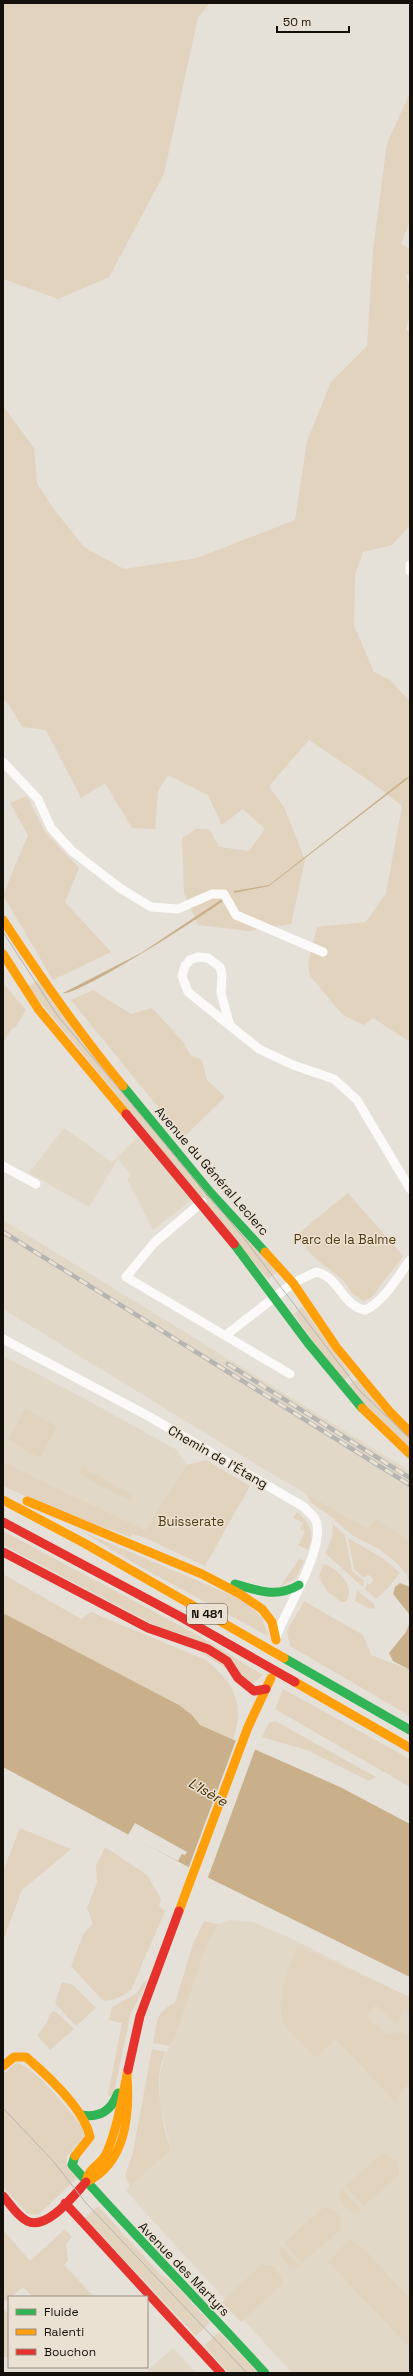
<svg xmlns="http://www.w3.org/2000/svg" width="413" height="2376" viewBox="0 0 413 2376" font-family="'Space Grotesk',sans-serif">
  <rect width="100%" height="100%" fill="#e5e0d8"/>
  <!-- built -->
  <path fill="#e2d8c8" d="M64,1128L112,1162L138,1137L193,1199L153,1230L127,1179L131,1175L118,1159L89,1207L29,1173Z
    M3,1220L410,1471V1542L376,1519L368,1529L272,1474L3,1309Z
    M3,1356L87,1400L177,1450L187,1465L145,1530L3,1462Z
    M231,1920L253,1922L293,1939L410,1998V2373H292L125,2190L171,2150L160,2106V2073L165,2055L175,2038L206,1947L218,1924Z
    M173,2348L196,2373H145Z"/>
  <!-- green -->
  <path fill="#e2d3be" d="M3,3H210L198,17L164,174L109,277L58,299L3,279Z
    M410,93V221L401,244L410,249V274L405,275C413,288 412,314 406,329L410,333V525L392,545L363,552L355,575L354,626L374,672L390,680L410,702V1042L373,1018L364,1025L343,1015L310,976L308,963L317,927L366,922L386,893L402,806L374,784L309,740L269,786L285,809L305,860L291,924L248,931L198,925L184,893L182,838L196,829H209L219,847L249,851L265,829L243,809L222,825L208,795L168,775L158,791L155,829L132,828L105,783L81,798L46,730L22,727L8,703L3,699V406L34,448L37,483L53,508L84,547L124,569L197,558L295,520L307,441L331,382L367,346L373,250L387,143Z
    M27,796L45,832L79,868L65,902L111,952L53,980L3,895L28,835L10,803Z
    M38,980L280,1270L268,1279L28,987Z
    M5,985L26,1010L15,1028L13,1027L3,1042V986Z
    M93,990L131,1014L152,1008L184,1043L190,1055L202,1060L207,1080L225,1097L183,1138L71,1000Z
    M348,1193L403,1256L371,1298L363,1301L352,1293L343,1280L316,1259L295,1236Z
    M302,1307L351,1375L342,1382L294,1314Z
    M357,1379L410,1435V1451L366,1409L349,1385Z
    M25,1409L57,1426L40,1458L8,1440Z
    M206,1460L250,1486L205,1566L143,1537L132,1534L131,1537L61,1512L3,1486V1462L145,1530L187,1465Z
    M82,1467L134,1495L131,1502L79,1474Z
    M307,1494L368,1529L376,1519L410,1542V1587L407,1575L397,1563L379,1549L352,1535L329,1515L310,1502Z
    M297,1512C310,1522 315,1535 308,1550L298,1545L305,1532L300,1529L303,1523L293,1518Z
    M333,1524L345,1535L352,1571L364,1581L363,1587L325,1553L332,1538Z
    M3,1531L194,1633L263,1675L252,1684L164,1630L3,1545Z
    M83,1532L243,1600L262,1618L268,1636L139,1566Z
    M348,1538L384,1559L400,1573L388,1588L376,1599L365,1589L367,1583L369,1585L374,1580L369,1575L363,1577L354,1569Z
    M299,1559L304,1561L296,1578L280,1587Z
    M323,1564C338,1568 356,1586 346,1602H341L327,1591L319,1577Z
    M3,1574L81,1619L91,1612L206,1660C235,1684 245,1704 233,1740L200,1725L192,1715L179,1705L3,1613Z
    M357,1590L374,1604L375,1609L368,1608L355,1601Z
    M304,1601L363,1635L371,1655L410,1670V1716L290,1646L287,1631Z
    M283,1689L410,1759V1787L275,1709Z
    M276,1721L284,1726L376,1777L369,1781L307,1750L262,1737L269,1723Z
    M20,1828L71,1849L22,1890L3,1941V1871Z
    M105,1847L147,1875L161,1899L159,1906L165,1911L131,1990C124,1995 111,2003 102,2000L71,1966L84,1933L93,1924L87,1908L97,1883L96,1866Z
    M204,1921L218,1924L206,1947L175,2038L170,2046L153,2043C157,2024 155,2011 175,2003L193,1944Z
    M301,1948L410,1997V2012L402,2011L397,2024L376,2005L366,2016L387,2035L398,2032L410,2036V2082L395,2102L336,2039L316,2058C308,2049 289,2034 284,2024C274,2005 289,1968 296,1949Z
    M144,1981L147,1982L130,2016L113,2098L108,2095L122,2023L109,2020L112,2007L136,1994Z
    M62,1982L73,1985L96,2008L76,2026L55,2003Z
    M52,2011L56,2012L74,2029L50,2050L37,2035L44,2027Z
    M152,2049L166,2052C152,2077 162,2124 171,2150L130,2186L125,2176L133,2152Z
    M16,2063C35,2066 69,2111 83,2127L84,2137L67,2156V2167L77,2178L38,2215L28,2214L3,2187V2074Z
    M387,2154L397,2162L399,2175L364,2206L346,2186L379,2156Z
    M342,2189L361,2210L355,2213L345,2207L339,2195Z
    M98,2206L161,2275L172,2282L210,2323L196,2336L85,2218Z
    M327,2207C339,2212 343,2219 339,2231L302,2263L284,2243L320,2210Z
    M65,2229L72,2237L66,2244L68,2261L64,2265L94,2297H33L23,2287L6,2301L3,2300V2230L30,2261Z
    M350,2239L365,2250L410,2299V2348L328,2262Z
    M281,2246L300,2267L291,2268L280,2256Z
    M262,2264L275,2267L282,2279V2285L241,2322L222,2302Z
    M3,2308L9,2315V2357H3Z
    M219,2332L258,2373H229L204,2346Z"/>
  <!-- water -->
  <path fill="#c9b08a" d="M410,777L269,886L234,893V891L269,885L406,778Z
    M222,899L223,901C204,915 77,997 63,993L141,953Z
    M400,1583L410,1587V1615L393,1594L395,1587Z
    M3,1613L179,1705L192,1715L200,1725L340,1787L410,1824V1977L207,1877L3,1767Z
    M410,1622V1670L393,1661L389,1653L406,1632Z"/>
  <!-- pier -->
  <path fill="#e5e0d8" d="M236,1740L256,1747L207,1880L188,1869Z
    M135,1823L187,1852L185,1855L182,1854L178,1861L128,1835Z"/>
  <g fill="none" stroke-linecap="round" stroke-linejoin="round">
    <!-- street -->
    <path stroke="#fbfaf9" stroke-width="9" d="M410,565V571
      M3,762L38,799L51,828L72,851L120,888L151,907L178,909L212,894H224L236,915L323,952
      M230,1026L221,993L222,975L220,967L208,958L198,957L190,960L185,966L182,976L188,992L259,1049L293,1065L334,1079L357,1100L410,1189
      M3,1166L36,1184
      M202,1202L154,1243L126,1277L290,1374
      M226,1335L293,1283L316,1272C339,1276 342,1306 365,1310C384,1302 398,1276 410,1260
      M3,1339L150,1417L304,1507C307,1511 313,1515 315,1519C328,1545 286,1609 277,1635"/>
    <!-- fast -->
    <path stroke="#30b455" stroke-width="9" d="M123,1086L210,1192L265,1252
      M234,1244L308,1343L362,1408
      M235,1584C258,1591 277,1598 299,1585
      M284,1658L410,1730
      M81,2115C100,2118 111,2111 118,2093
      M75,2156L72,2165C135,2236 201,2303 265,2373"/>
    <!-- slow -->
    <path stroke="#ff9f0a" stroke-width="9" d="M3,920C41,978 79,1033 123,1086
      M3,954L39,1010L126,1114
      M265,1252L293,1283L337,1348L390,1412L410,1432
      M362,1408L410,1454
      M3,1500L84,1543L284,1658
      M27,1501L202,1574L240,1594L262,1609L272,1622L276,1640
      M295,1682L410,1748
      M179,1911L248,1727L271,1678
      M3,2066L14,2057H26C47,2075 85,2110 90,2137L75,2156
      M127,2077C130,2116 125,2164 86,2182C89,2166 101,2166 107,2152C118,2126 122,2098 128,2070"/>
    <!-- jam -->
    <path stroke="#e5322d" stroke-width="9" d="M126,1114L234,1244
      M3,1522L181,1617L295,1682
      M3,1552L148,1628L208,1649L227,1661L238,1678L254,1691L266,1689
      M128,2070L140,2016L179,1911
      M3,2196C10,2204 17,2216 27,2221C47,2231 74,2195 86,2182
      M65,2203L221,2373"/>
    <!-- tram -->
    <path stroke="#b5b5b3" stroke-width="1" d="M3,932L57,1015L243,1237L359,1390L410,1439
      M3,2108L53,2161L86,2203L247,2373"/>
    <!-- rail casing -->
    <g stroke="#b5b5b3" stroke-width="4.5">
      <path id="rail" d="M3,1232L410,1485
        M228,1364L410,1478"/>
    </g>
    <!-- rail -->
    <use href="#rail" stroke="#ebe1d2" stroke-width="3" stroke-dasharray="9" stroke-linecap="butt"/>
  </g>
  <g text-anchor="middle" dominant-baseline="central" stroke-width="3" stroke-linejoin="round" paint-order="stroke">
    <!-- shield labels -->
    <rect fill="#ebe1d2" stroke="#544f47" stroke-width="1" x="187" y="1604" width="40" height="20" rx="3"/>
    <g font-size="12" font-weight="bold" fill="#13100b">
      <text x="207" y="1614">N 481</text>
    </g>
    <!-- street labels -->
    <g font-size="13" fill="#13100b" stroke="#ebe1d2">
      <text transform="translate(212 1171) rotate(49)">Avenue du Général Leclerc</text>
      <text transform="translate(218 1457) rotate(30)">Chemin de l'Étang</text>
      <text transform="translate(184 2269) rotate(46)">Avenue des Martyrs</text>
    </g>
    <!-- park labels -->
    <g font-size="13" fill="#523b11" stroke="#ebe1d2">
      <text x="345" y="1239">Parc de la Balme</text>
      <text x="191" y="1521">Buisserate</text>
    </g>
    <!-- water labels -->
    <g font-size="14" font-style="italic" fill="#493105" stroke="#ebe1d2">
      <text transform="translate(208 1792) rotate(30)">L'Isère</text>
    </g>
  </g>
  <!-- border -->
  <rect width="413" height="2376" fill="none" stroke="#13100b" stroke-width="8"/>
  <!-- legend -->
  <rect x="8" y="2296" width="140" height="72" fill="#ebe1d2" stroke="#958d82"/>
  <rect x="16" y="2309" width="20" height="6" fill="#30b455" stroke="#958d82"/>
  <text x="44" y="2316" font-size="12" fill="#13100b">Fluide</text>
  <rect x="16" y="2329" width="20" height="6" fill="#ff9f0a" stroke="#958d82"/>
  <text x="44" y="2336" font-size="12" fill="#13100b">Ralenti</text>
  <rect x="16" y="2349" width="20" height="6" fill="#e5322d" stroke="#958d82"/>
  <text x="44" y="2356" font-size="12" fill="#13100b">Bouchon</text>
  <!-- scale -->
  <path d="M277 26v6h72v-6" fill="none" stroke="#13100b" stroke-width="2"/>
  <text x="283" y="26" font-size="12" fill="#13100b" stroke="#ebe1d2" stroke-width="3" paint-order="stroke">50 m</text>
</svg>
